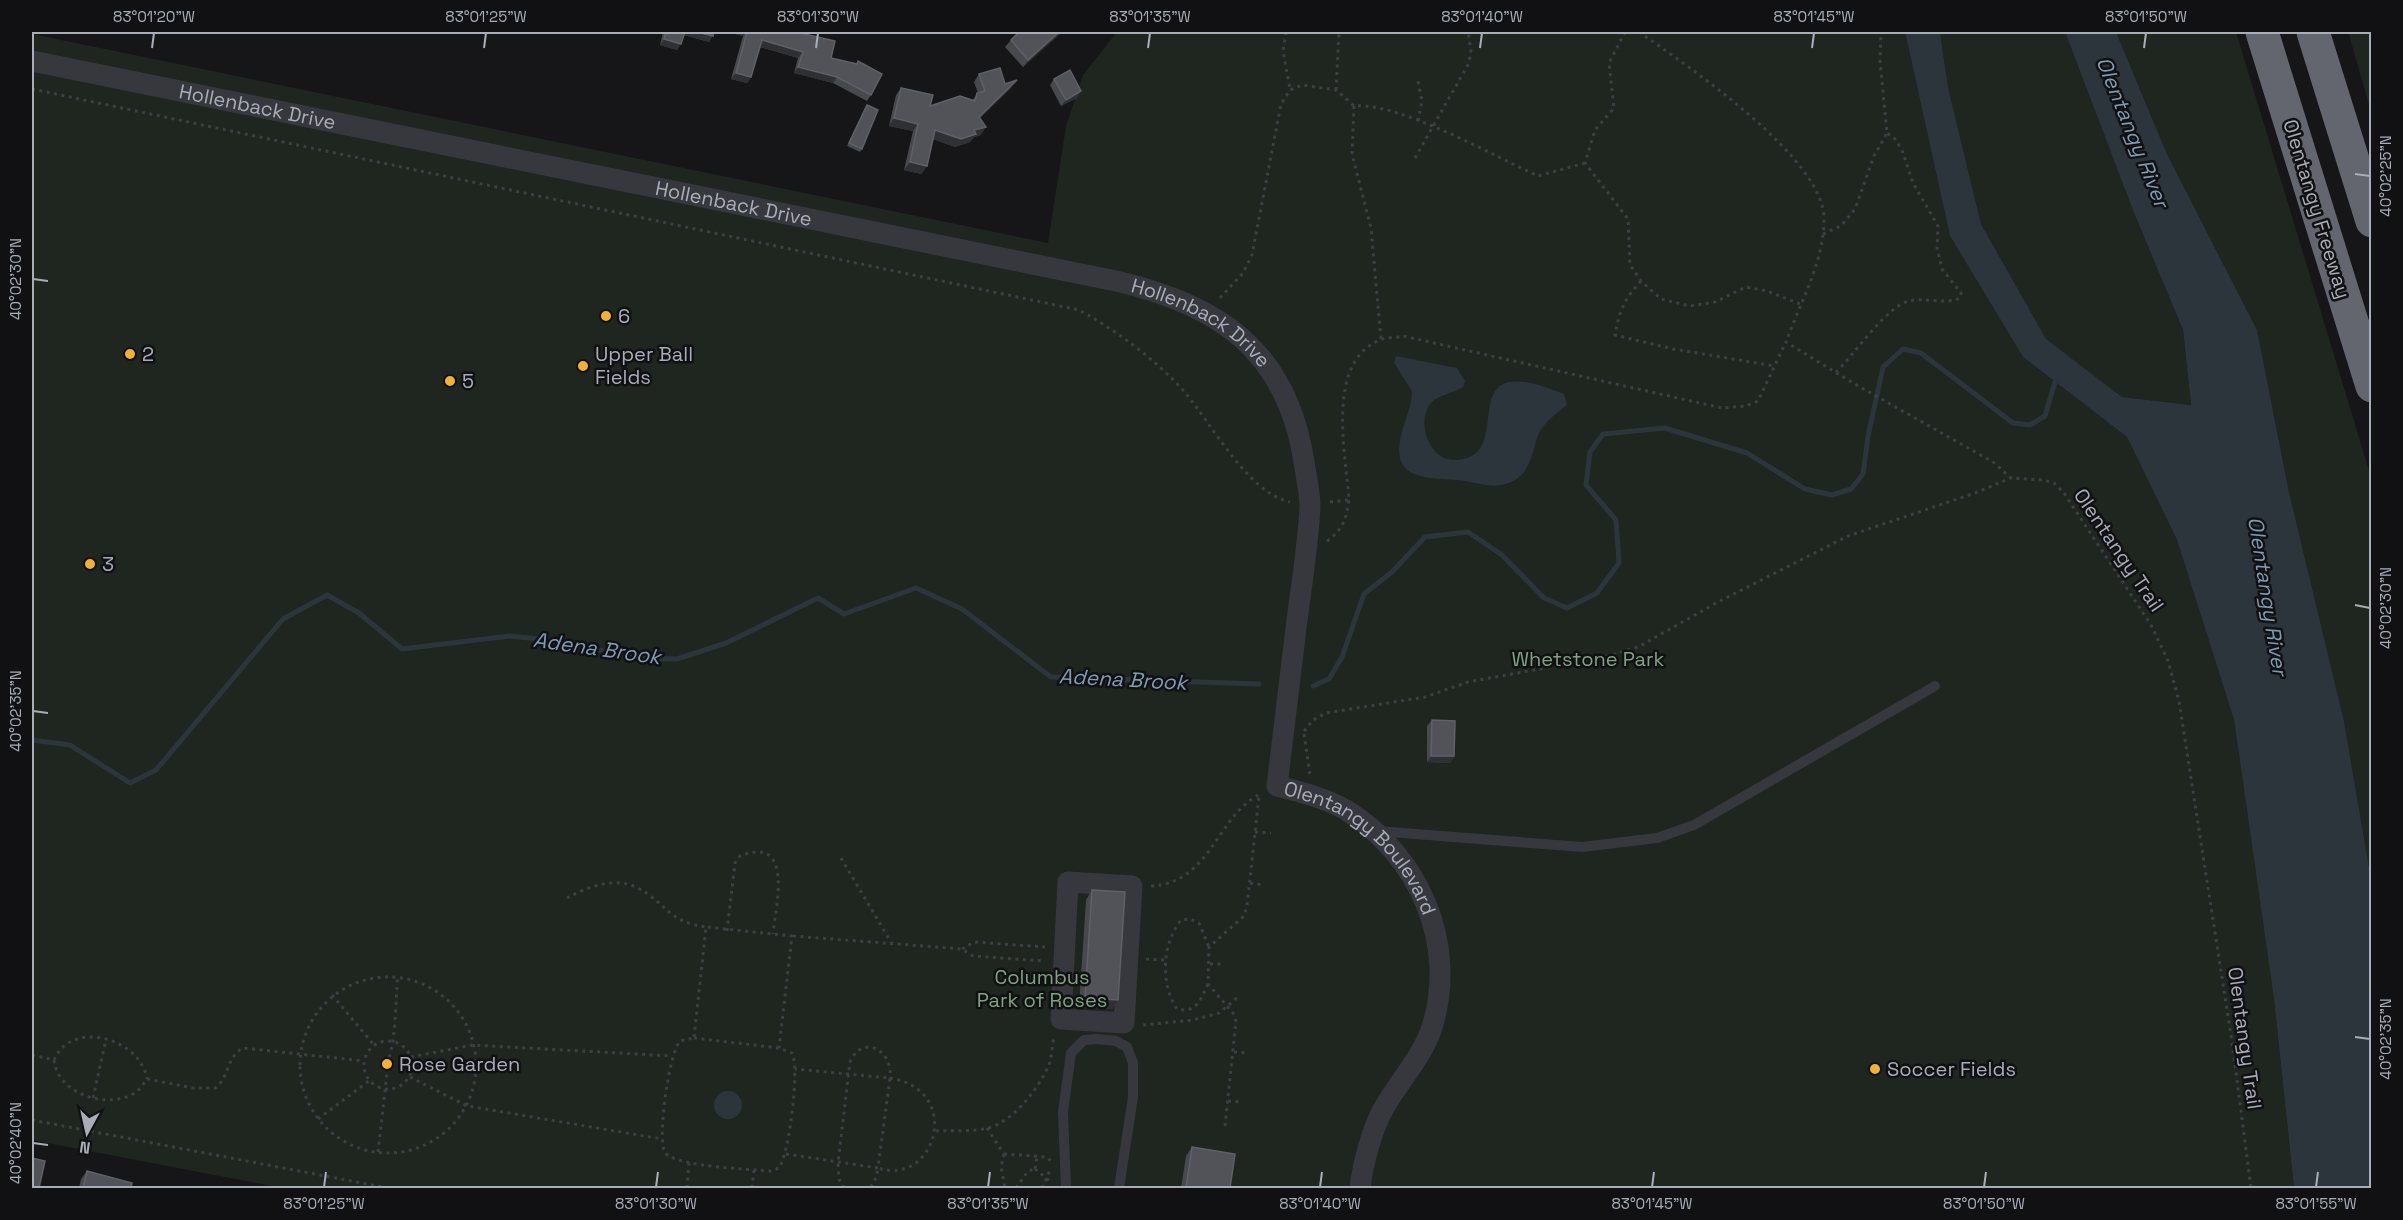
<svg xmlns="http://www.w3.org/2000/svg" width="2403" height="1220" viewBox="0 0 2403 1220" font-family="'Space Grotesk',sans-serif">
  <rect width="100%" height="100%" fill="#161618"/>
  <!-- green -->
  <path fill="#1e261f" d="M1117,32H1905L1950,236L2023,357L2127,437L2177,540L2234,720L2274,999L2294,1188H282L32,1140V34L1048,243L1066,126L1083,75Z
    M1940,32H2065L2134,213L2183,330L2191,405L2122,397L2046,340L1981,224L1948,87Z
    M2116,32H2236L2371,477V879L2344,721L2289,492L2257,330L2167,154Z
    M2348,32H2371V112L2349,35Z"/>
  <!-- water -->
  <path fill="#2c353c" d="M1905,32H1940L1948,87L1981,224L2046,339L2122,397L2191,405L2183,330L2134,213L2065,32H2116L2167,154L2257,330L2289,492L2344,721L2371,879V1188H2294L2274,999L2234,720L2177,540L2127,437L2023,357L1950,236Z
    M1396,356L1457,368L1465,381L1463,387C1454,393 1438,395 1431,403C1416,420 1428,460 1454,460C1523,459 1443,344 1564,394L1567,405C1557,413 1543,423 1538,435C1533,449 1532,466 1519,477C1499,493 1478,482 1457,480C1440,478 1405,481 1400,458C1395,435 1412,414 1412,391L1394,363Z
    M714 1105a14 14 0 1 1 28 0a14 14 0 1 1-28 0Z"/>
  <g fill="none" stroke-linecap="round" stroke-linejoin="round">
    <!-- stream -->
    <path stroke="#2c353c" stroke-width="5" d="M1313,686L1329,679L1342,657L1364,594L1392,572L1425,537L1468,532L1502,555L1544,598L1567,608L1597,593L1619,563L1616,520L1586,485L1590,452L1603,434L1665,428L1747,453L1805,489L1832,495L1851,489L1863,474L1868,436L1883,367L1903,349L1921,353L2013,423L2030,425L2045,416L2055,382
      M32,740L70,745L130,783L156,770L283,619L327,595L359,613L402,649L510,636L566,642L632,658L677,659L726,643L818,598L844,614L916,588L962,609L1051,677L1259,684"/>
    <!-- path -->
    <path stroke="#3d3f44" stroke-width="3" stroke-dasharray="3 4.5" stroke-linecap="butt" d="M1286,32L1283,51L1290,89
      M1625,32L1609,63L1614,108L1595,130L1585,163L1628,219L1630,265L1641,281L1661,299L1690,306L1715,302L1746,287L1767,291L1800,304
      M1639,32C1685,64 1826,159 1824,220C1824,261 1800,303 1786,342L1853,383L1993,462L2011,478L2043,480L2054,483L2064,493L2151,625L2168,661L2179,701L2232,1042L2251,1188
      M32,89L1079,310C1117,331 1152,357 1181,388C1210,420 1247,493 1290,502
      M1336,90L1339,32
      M1354,106L1352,154L1371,228L1381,340
      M1418,121L1422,101L1418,81
      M1415,158L1469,63L1471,50L1468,32
      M1823,234L1841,226L1855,209L1874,156L1887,133L1880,61L1881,32
      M1641,281C1625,298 1619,311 1615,335L1673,349L1775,366
      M1220,298L1243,273L1252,255L1281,104L1290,90L1302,85L1336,90L1354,106C1399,102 1494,156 1538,176L1585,163
      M1836,372C1853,356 1888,305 1909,301C1925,297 1945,305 1960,298L1961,293L1942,269L1937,248L1938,226L1913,183L1902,150L1895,139L1887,133
      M1330,502L1349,500C1346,454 1325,362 1380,340C1387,337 1396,338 1403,336L1722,408L1746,406L1758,401L1786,342
      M1327,541C1343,530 1346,519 1349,500
      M1304,731L1313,720L1326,713L1425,697L1468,682L1605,657L1638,647L1718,602L1848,536L1975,493L2011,478
      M1304,734L1310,775
      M1255,832L1271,833
      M841,858L892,944
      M1250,883L1265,885
      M1151,886C1210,883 1215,820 1258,795
      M567,898C587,887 615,876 638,888C666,903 668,922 706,927
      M727,931L735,863L740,856C794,834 776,905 773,934
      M793,936L962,949L973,956L1044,961
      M962,949L974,942L1045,947
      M1146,959L1165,960
      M1210,964H1223
      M300 1065a88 88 0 1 1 176 0a88 88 0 1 1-176 0Z
      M1208,984C1201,999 1196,1014 1177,1009C1160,983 1162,944 1181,920L1190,919L1199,923L1209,947
      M332,995L374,1045
      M1143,1025L1193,1020L1219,1013L1238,997
      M694,1037L706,927L792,936L779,1048
      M694,1038L779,1048L792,1053C800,1067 789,1155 779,1168L771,1171C748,1169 679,1167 665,1153C657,1138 669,1053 680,1041Z
      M364 1065a24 24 0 1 1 48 0a24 24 0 1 1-48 0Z
      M1234,1052L1247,1053
      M32,1055L54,1060C57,1092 103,1109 131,1095C138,1092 143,1085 147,1079L193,1088H215C230,1077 226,1057 243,1048L364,1061
      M411,1057L473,1045L672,1056
      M54,1060C72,1018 141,1039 147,1079
      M410,1077L467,1106L662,1139
      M93,1098L106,1039
      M1228,1101L1241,1102
      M318,1119L370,1080
      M32,1120L388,1188
      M1225,1126L1236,1021L1233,1013L1208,984L1209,947L1244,916L1247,906L1259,796
      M987,1128L1004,1154
      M936,1131C953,1130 972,1132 988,1128C1014,1121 1038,1089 1049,1065C1052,1057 1052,1046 1054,1037
      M378,1152L387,1073L384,1068C397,1050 395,1000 398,976
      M786,1154L878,1168L890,1078L795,1069
      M1004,1154L1046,1157L1051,1161
      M1004,1154L1001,1167L1005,1188
      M1035,1169L1052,1183
      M1035,1169L1037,1156
      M687,1188L689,1162
      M752,1188L754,1170
      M844,1188L839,1179L838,1163L850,1062C862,1034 893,1049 890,1078C964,1090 936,1187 878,1168L876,1178L870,1188
      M1016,1188L1028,1171L1035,1169
      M1042,1188L1050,1170"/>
    <!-- lane -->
    <path stroke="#37383d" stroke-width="10" d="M1377,831L1582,847L1657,838L1694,825L1935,686
      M1066,1188L1063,1112L1071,1053L1084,1040L1097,1039L1116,1041L1127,1047L1133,1063V1097L1119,1188"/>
    <!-- street -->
    <g stroke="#37383d" stroke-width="21">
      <path id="s1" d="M32,61L1116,281C1220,305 1287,351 1304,462C1306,476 1310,492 1310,507C1308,545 1302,582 1297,620C1290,675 1284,731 1277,786C1301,792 1325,798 1346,810C1419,855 1458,944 1432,1027C1423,1056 1400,1080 1385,1106C1372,1128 1363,1163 1360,1188"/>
      <path d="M1068,882L1132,886L1124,1023L1061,1019Z"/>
    </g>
    <!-- highway -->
    <path stroke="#63666e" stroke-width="33" d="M2262,32L2372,386
      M2313,32L2372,221"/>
    <!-- path-bridge -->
    <path stroke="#3d3f44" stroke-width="3" stroke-dasharray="3 4.5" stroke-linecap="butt" d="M386,1068L387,1069"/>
  </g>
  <!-- wall -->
  <path fill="#47494d" d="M663,32H714L709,42L684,35L677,50L660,45Z
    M727,32H796L831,58L871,95L867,101L833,83L794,73L798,58L760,47L751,77L747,83L731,79L743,36Z
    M1019,32H1062L1023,67L1005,47L1011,40Z
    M979,74L1005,84L1011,88L980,118L981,135L974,137L970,142L955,147L933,139L927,166L921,174L904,170L913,131L889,126L896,95L901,88L930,106L972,101L978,93L974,82Z
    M1054,79L1077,98L1061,106L1050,85Z
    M867,105L862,149L860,152L847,146Z
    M1432,720L1454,756L1450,763L1427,762V726Z
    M1092,890L1118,1000L1112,1009L1079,1007L1086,900Z
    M1192,1147L1230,1188H1181L1186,1156Z
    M87,1171L131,1188H79L81,1179Z"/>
  <!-- shaded-wall -->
  <path fill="#2f3033" d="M275,32H291L289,34Z
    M683,32H697L713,36L709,42L681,34Z
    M727,32H746L743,36Z
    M1059,32H1062L1023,67L1028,60Z
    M664,39L681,44L677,50L660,45Z
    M762,40L803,52L798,58L757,46Z
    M798,67L837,77L833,83L794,73Z
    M736,73L751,77L747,83L731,79Z
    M1017,80L1011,88L973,125L979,117Z
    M1081,91L1077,98L1061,106L1066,100Z
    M894,118L918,124L913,131L889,126Z
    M986,127L981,135L974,137L970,142L955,147L930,138L935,130H974Z
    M910,162L927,166L921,174L904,170Z
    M1431,756H1454L1450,763L1427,762Z
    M1085,998L1118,1000L1112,1009L1079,1007Z"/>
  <!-- building -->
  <path fill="#525359" stroke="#5f6168" stroke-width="1.5" d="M666,32H685L681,44L664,39Z
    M697,32H714L713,36Z
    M747,32H796L835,41L831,58L857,64L858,61L882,74L871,95L837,77L798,67L803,52L762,40L751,77L736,73Z
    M1019,32H1059L1028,60L1011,40Z
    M1000,68L1005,84L1017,80L979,117L986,127L974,130L976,134L961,139L935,130L927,166L910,162L918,124L894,118L901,88L933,95L930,106L960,96L975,101L977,93L985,91L979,74Z
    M1070,70L1081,91L1066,100L1054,79Z
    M867,105L878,110L862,149L849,143Z
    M1432,720L1455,721L1454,756H1431Z
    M1092,890L1125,892L1118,1000L1085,998Z
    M1192,1147L1235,1154L1230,1188H1186Z
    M32,1158L45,1161L39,1188H32Z
    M87,1171L132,1183L131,1188H83Z"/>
  <!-- ticks -->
  <path fill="none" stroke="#a8adb8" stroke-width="2" d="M152,48L154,33M484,48L486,33M816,48L818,33M1148,48L1150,33M1480,48L1482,33M1812,48L1814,33M2144,48L2146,33M2355,174L2370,176M33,279L48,281M2355,605L2370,608M33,711L48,713M2355,1037L2370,1039M33,1143L48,1145M324,1187L326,1172M656,1187L658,1172M988,1187L990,1172M1320,1187L1322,1172M1652,1187L1654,1172M1984,1187L1986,1172M2316,1187L2318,1172"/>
  <!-- markers -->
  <g fill="#f2b134" stroke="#111113" stroke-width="2">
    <circle cx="606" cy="316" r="6"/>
    <circle cx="130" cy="354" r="6"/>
    <circle cx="583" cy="366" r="6"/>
    <circle cx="450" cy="381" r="6"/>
    <circle cx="90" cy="564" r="6"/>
    <circle cx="387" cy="1064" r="6"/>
    <circle cx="1875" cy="1069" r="6"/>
  </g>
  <g text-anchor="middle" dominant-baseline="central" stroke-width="5" stroke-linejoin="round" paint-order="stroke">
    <!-- street labels -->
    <g font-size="20" fill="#a8adb8" stroke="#111113">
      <text stroke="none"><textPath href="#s1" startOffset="230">Hollenback Drive</textPath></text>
      <text stroke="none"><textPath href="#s1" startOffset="716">Hollenback Drive</textPath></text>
      <text transform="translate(2317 209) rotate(73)">Olentangy Freeway</text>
      <text stroke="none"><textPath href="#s1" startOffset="1202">Hollenback Drive</textPath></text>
      <text transform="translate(2119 550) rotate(56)">Olentangy Trail</text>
      <text stroke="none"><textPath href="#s1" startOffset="1822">Olentangy Boulevard</textPath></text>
      <text transform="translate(2245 1038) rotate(82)">Olentangy Trail</text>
    </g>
    <!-- poi labels -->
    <g font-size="20" fill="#a8adb8" stroke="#111113" text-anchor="start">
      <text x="618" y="316">6</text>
      <text x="142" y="354">2</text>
      <text x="595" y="354">Upper Ball<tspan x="595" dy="23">Fields</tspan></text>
      <text x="462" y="381">5</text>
      <text x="102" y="564">3</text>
      <text x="399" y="1064">Rose Garden</text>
      <text x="1887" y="1069">Soccer Fields</text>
    </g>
    <!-- park labels -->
    <g font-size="20" fill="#7fa381" stroke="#111113">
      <text x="1588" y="659">Whetstone Park</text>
      <text x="1042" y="977">Columbus<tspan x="1042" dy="23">Park of Roses</tspan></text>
    </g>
    <!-- water labels -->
    <g font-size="21" font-style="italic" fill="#7f9bb3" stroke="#111113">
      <text transform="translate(2133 132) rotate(68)">Olentangy River</text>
      <text transform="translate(2268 596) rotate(81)">Olentangy River</text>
      <text transform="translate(597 648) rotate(8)">Adena Brook</text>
      <text transform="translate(1123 679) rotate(3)">Adena Brook</text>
    </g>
  </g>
  <!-- border -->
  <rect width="2403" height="1220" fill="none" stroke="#111113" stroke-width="66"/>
  <!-- north arrow -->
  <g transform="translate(87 1133) rotate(188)" stroke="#111113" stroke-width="4.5" paint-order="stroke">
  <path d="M0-4.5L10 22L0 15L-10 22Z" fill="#a8adb8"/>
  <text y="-9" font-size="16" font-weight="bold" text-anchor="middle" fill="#a8adb8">N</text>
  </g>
  <rect x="33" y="33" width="2337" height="1154" fill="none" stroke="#a8adb8" stroke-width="2"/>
  <g font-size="15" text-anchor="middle" fill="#a8adb8">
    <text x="154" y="22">83°01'20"W</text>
    <text x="486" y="22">83°01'25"W</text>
    <text x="818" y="22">83°01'30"W</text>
    <text x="1150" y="22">83°01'35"W</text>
    <text x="1482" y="22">83°01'40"W</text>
    <text x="1814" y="22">83°01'45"W</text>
    <text x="2146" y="22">83°01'50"W</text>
    <text transform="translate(2386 176) rotate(-90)" y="5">40°02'25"N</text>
    <text transform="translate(16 279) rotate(-90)" y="5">40°02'30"N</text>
    <text transform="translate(2386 608) rotate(-90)" y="5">40°02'30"N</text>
    <text transform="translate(16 711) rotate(-90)" y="5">40°02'35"N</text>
    <text transform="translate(2386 1039) rotate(-90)" y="5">40°02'35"N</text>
    <text transform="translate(16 1143) rotate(-90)" y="5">40°02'40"N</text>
    <text x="324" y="1209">83°01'25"W</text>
    <text x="656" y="1209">83°01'30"W</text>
    <text x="988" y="1209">83°01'35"W</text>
    <text x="1320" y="1209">83°01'40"W</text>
    <text x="1652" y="1209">83°01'45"W</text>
    <text x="1984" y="1209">83°01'50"W</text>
    <text x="2316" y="1209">83°01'55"W</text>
  </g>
</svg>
